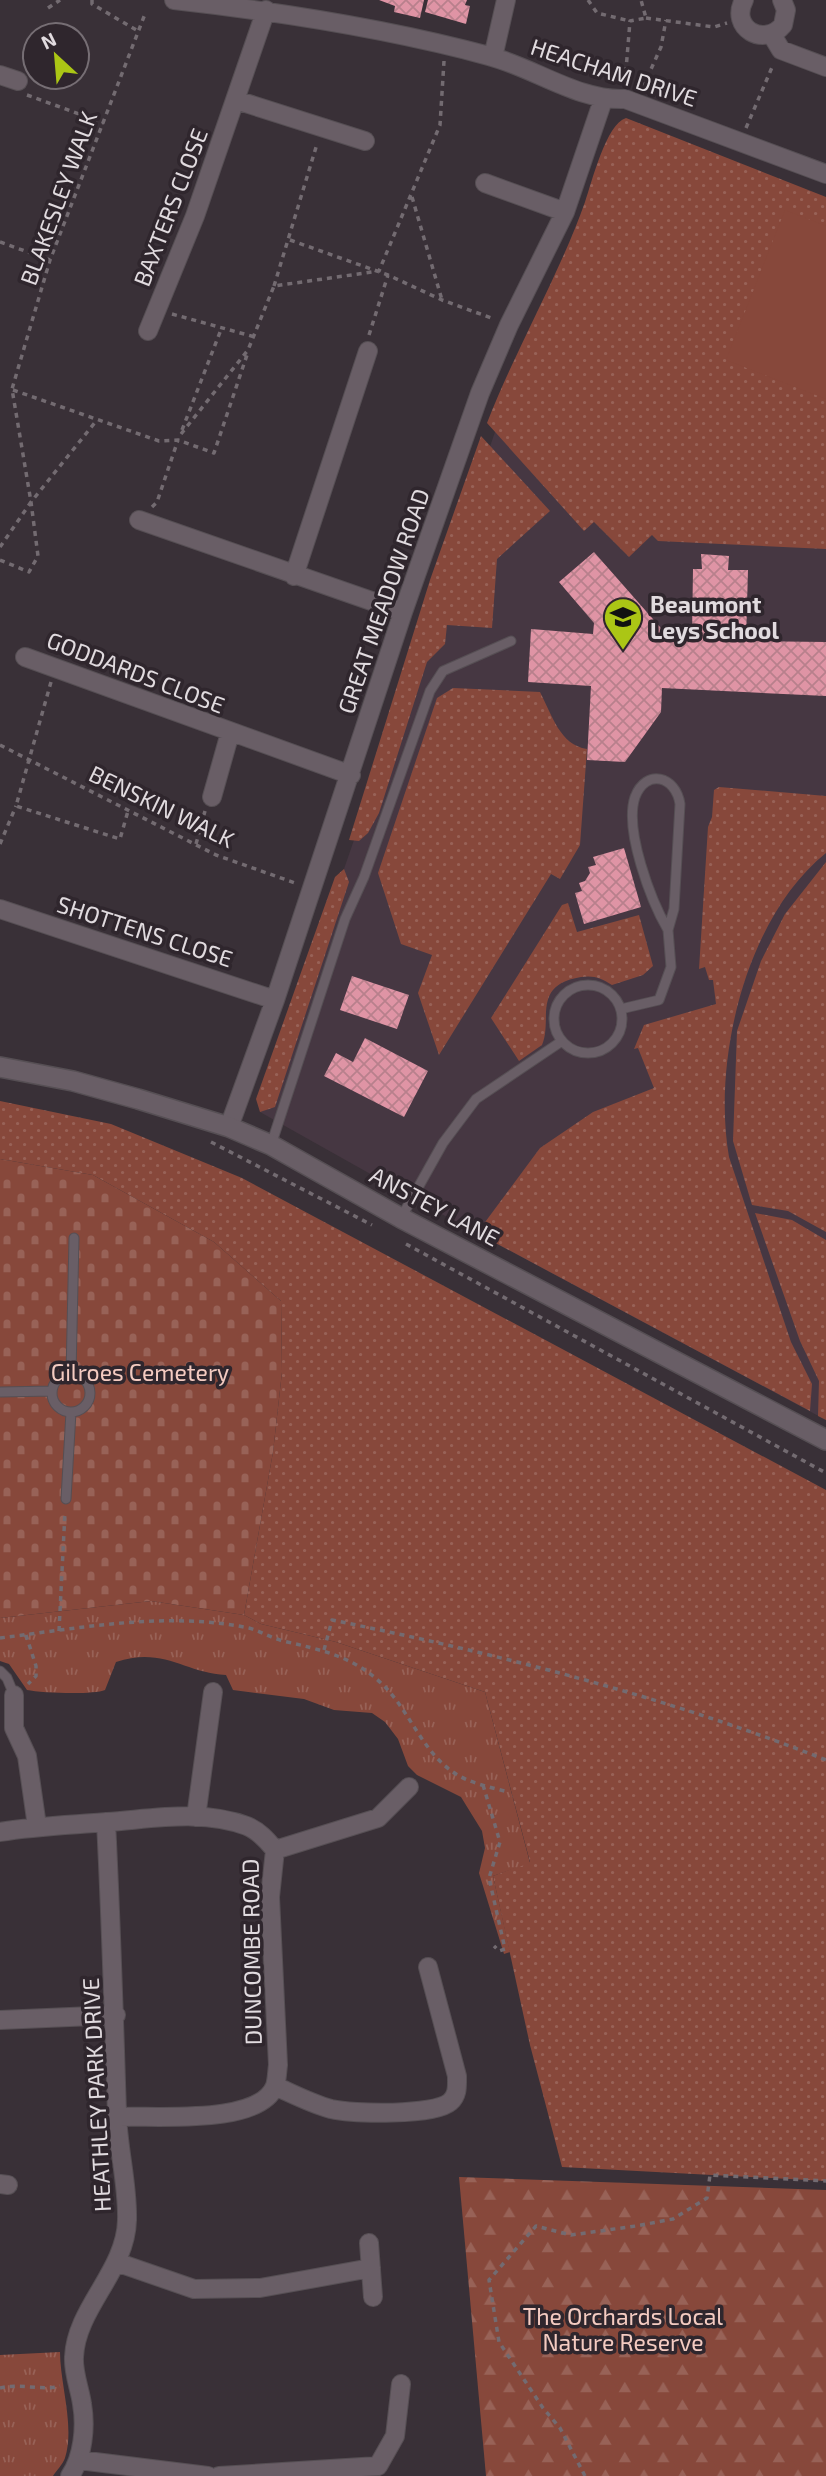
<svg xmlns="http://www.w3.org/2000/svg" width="826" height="2476" viewBox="0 0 826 2476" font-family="'Exo 2',sans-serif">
  <defs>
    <pattern id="grass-dots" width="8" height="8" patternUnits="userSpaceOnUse" patternTransform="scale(1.75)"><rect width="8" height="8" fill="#87483b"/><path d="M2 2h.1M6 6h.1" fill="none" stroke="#986257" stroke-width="1.8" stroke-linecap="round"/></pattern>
    <pattern id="forest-firs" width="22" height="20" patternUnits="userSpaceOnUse" patternTransform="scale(1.75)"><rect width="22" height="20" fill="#87483b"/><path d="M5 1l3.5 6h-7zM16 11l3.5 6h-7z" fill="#986257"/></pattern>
    <pattern id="cemetery-stones" width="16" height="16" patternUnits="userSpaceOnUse" patternTransform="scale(1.75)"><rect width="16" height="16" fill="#87483b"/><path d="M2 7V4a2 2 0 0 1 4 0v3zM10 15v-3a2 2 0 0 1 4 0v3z" fill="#986257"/></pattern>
    <pattern id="park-tufts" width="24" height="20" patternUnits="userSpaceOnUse" patternTransform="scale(1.75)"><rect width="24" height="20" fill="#87483b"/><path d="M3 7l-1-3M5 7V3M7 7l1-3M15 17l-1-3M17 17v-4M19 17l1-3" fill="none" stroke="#986257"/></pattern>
    <pattern id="building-cross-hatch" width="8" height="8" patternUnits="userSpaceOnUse" patternTransform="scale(1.75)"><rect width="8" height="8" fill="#df94a5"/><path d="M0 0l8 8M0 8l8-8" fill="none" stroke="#b8808c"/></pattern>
  </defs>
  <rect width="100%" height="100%" fill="#393037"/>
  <!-- built -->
  <path fill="#463742" d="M826,208V1420L456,1222L260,1112L495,432L551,298Z"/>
  <!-- grass -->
  <path fill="url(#grass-dots)" d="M626,118L826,197V549L658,541L652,535L629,557L594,522L584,531L487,423C516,348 558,278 585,202C592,182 606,124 626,118Z
    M481,436L550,511L497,559L492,628L447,625L445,644L427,662L379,813L368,833L359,841L349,840L430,580Z
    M453,688L540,692C552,715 560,745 587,749L580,845L560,879L551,874L439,1055L418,993L432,955L401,944L378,873L437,698Z
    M719,787L826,796V853C746,917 712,1060 729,1157L791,1342L812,1384L810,1411L477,1233L540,1148L593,1112L654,1088L638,1048L634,1049L644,1025L716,1004L713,980H709L705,967L699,969L708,827L712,817L714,790Z
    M826,862V1232L788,1211L752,1205L733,1141L737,1031L761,961L785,914Z
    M344,869L349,882L275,1107L260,1112L256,1099L335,877Z
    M568,903L577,932L639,915L653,966L643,975L612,985C602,978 593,975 581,977C531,985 553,1020 542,1045L519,1061L491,1018L562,905Z
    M0,1101L111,1124L242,1178L826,1490V2181L562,2167L530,2045L493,1876L530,1862L485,1692L336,1642L261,1624L244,1615L273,1452L282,1372L281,1301L214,1242L93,1175L0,1159Z
    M755,1213L792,1220L826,1240V1420L818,1416L819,1381L800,1341Z"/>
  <!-- forest -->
  <path fill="url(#forest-firs)" d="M459,2177L826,2190V2476H486Z"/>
  <!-- cemetery -->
  <path fill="url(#cemetery-stones)" d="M0,1159L93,1175L214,1242L281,1301L282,1372L273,1452L244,1615L151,1601L0,1618Z"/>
  <!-- park -->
  <path fill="url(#park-tufts)" d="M151,1601L244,1615L261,1624L336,1642L485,1692L530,1863L493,1876L510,1952L504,1954L479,1873L485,1848L482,1831L461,1797L417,1775L408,1766L398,1739L385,1722L372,1713L334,1710L304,1699L233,1690L226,1675C185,1673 163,1646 116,1662L105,1690C93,1695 42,1693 27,1690L9,1664L0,1661V1618Z
    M60,2352C60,2384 75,2427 65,2458C63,2464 56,2471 53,2476H0V2355Z"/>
  <!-- pitch -->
  <path fill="#87483b" d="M785,210L826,226V399L726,360Z"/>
  <!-- building -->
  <path fill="url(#building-cross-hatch)" d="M379,0H424L420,18L394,12L395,6Z
    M428,0H467L465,5L470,6L466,24L425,12Z
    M594,552L667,635H692L693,569H702L701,554L729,556L728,570H748L746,641L826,642V696L662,688L661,712L625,762L587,760L591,686L528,682L531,629L593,634L594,623L559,582Z
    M624,848L641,907L584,924L575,893L582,891L579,883L585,881L590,873L588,867L596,865L593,857Z
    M352,976L409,995L397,1029L340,1010Z
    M365,1038L428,1071L404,1117L324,1076L336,1053L353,1062Z"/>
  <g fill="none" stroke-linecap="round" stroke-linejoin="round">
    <!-- service casing -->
    <g stroke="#564f54" stroke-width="11">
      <path id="service" d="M554 1019a34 34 0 1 1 68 0a34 34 0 1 1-68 0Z
        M621,1009L659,1000L671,967L668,930L674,909L680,804C676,776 646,768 635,797C624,830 651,901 668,930
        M271,1145L345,919L364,877L430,691L443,671L511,641
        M401,1218L443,1143L476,1099L562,1041
        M52 1393a19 19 0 1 1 38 0a19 19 0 1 1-38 0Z
        M71,1375L74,1238
        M0,1392L52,1391
        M66,1499L71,1412
        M0,1671L7,1678L14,1695"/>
    </g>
    <!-- minor casing -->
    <g stroke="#564f54" stroke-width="20">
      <path id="minor" d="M174,0C281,12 385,28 489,56C535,68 578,101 625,99L826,174
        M744,0C729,28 764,48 783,25L786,10L782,0
        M772,35L781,50L826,67
        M493,57L506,0
        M0,75L18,81
        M236,100L365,141
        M485,183L565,212
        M148,331L195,216L266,10
        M139,520L403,612
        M294,576L368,351
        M25,657L351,775
        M212,797L230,733
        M0,909L275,1000
        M229,1127L275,1000L403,612L480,393L509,325L565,212L603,100
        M14,1695V1728L27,1756L37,1826
        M196,1817L213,1692
        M0,1832C36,1826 71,1825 107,1822C152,1819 203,1809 247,1826C259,1831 267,1840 275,1850L270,1897L278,2065C277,2072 277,2080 275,2086C259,2126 154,2115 117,2117
        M275,1850L378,1818L409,1787
        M0,2020L116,2015
        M275,2086C293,2094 312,2104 331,2109C353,2114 434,2116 450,2102C458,2095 457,2086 457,2076L428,1967
        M0,2184L8,2185
        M369,2243L373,2297
        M116,2262L194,2289L260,2288L371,2268
        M79,2460L208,2476
        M378,2466L395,2436L401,2384
        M70,2476C83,2457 86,2427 82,2404C80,2389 73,2373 74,2357C76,2308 126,2271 127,2220C128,2185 118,2149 117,2114C114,2017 111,1919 106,1822
        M219,2476L378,2466"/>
    </g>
    <!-- secondary casing -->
    <g stroke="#564f54" stroke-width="22">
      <path id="secondary" d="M0,1067L73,1081L138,1099L229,1127L271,1145L401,1218L826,1440"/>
    </g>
    <!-- path -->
    <path stroke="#736b71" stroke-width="3.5" stroke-dasharray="5 5" stroke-linecap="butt" d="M92,0V4L138,31
      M588,0L597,13L630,21
      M48,8L60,0
      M646,18L714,27L727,23
      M625,82L630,21L646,18L641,0
      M643,87L661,47L666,20
      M27,95L104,123
      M746,128L773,65
      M412,197L442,300
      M290,240L388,275L442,300L494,319
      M0,242L50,260
      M274,286L317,144
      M172,314L255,337
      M369,335L388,275
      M13,390L159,441L178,440L214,453L248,352
      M182,430L222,327
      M181,434L248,350L274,286L379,271L440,125L444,61
      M152,507L157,502L178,440
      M0,547L31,502L12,389L50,260L145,14
      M0,560L29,572L38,556L31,502L97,420
      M51,682L16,806L120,839L128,811
      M0,745L216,855L298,884
      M0,844L16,806
      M196,844L205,811
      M211,1142L372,1225
      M406,1244L826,1473
      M59,1631L65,1512
      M26,1635L36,1666V1676L28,1684
      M0,1638C80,1628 168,1611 249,1628C260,1631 271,1638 283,1641C322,1650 355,1657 383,1685C409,1710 422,1751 453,1772C468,1783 490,1787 508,1792
      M324,1650L332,1620C499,1654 667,1697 826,1760
      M483,1785L500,1842L489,1878L505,1949L499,1951L494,1946
      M0,2388C20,2383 44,2391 60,2386
      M585,2476L560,2428L543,2408L499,2342L489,2280L536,2226L571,2235L636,2226L673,2219L707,2198L710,2175L826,2181"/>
    <!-- service -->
    <use href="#service" stroke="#695e66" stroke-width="9"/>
    <!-- minor -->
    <use href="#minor" stroke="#695e66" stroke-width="18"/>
    <!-- secondary -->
    <use href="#secondary" stroke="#695e66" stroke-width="19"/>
  </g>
  <!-- icons -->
  <defs>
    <g id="school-pin" transform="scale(2.0125)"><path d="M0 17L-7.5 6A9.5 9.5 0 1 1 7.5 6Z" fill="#abc615" stroke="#2f262d"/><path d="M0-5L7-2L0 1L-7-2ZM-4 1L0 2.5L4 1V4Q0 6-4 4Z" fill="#111"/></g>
  </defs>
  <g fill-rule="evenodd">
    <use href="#school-pin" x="623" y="617"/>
  </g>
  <g text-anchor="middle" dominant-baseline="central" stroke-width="7" stroke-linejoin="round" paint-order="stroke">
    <!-- street labels -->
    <g font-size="23" fill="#e1dbdf" stroke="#2f262d">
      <text transform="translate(614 72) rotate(18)">HEACHAM DRIVE</text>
      <text transform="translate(58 198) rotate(-70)">BLAKESLEY WALK</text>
      <text transform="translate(170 207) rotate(-69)">BAXTERS CLOSE</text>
      <text transform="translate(383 601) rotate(-71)">GREAT MEADOW ROAD</text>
      <text transform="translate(136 672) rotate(21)">GODDARDS CLOSE</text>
      <text transform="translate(162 806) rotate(26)">BENSKIN WALK</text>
      <text transform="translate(145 931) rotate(18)">SHOTTENS CLOSE</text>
      <text transform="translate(435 1206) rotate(28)">ANSTEY LANE</text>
      <text transform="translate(251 1952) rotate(-91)">DUNCOMBE ROAD</text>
      <text transform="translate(96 2095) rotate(-93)">HEATHLEY PARK DRIVE</text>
    </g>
    <!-- poi labels -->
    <g font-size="23" font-weight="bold" fill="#e1dbdf" stroke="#2f262d" text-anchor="start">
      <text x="650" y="604">Beaumont<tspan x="650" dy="26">Leys School</tspan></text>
    </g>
    <!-- park labels -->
    <g font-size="23" fill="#f4cbc1" stroke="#2f262d">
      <text x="140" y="1372">Gilroes Cemetery</text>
      <text x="623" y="2316">The Orchards Local<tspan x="623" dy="26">Nature Reserve</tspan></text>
    </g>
  </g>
  <!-- north arrow -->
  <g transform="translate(56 56) rotate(334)"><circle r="33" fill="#2f262d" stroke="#766e74" stroke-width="2"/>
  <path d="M0-5L12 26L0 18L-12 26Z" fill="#abc615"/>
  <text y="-10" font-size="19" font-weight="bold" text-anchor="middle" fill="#e1dbdf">N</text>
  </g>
</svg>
